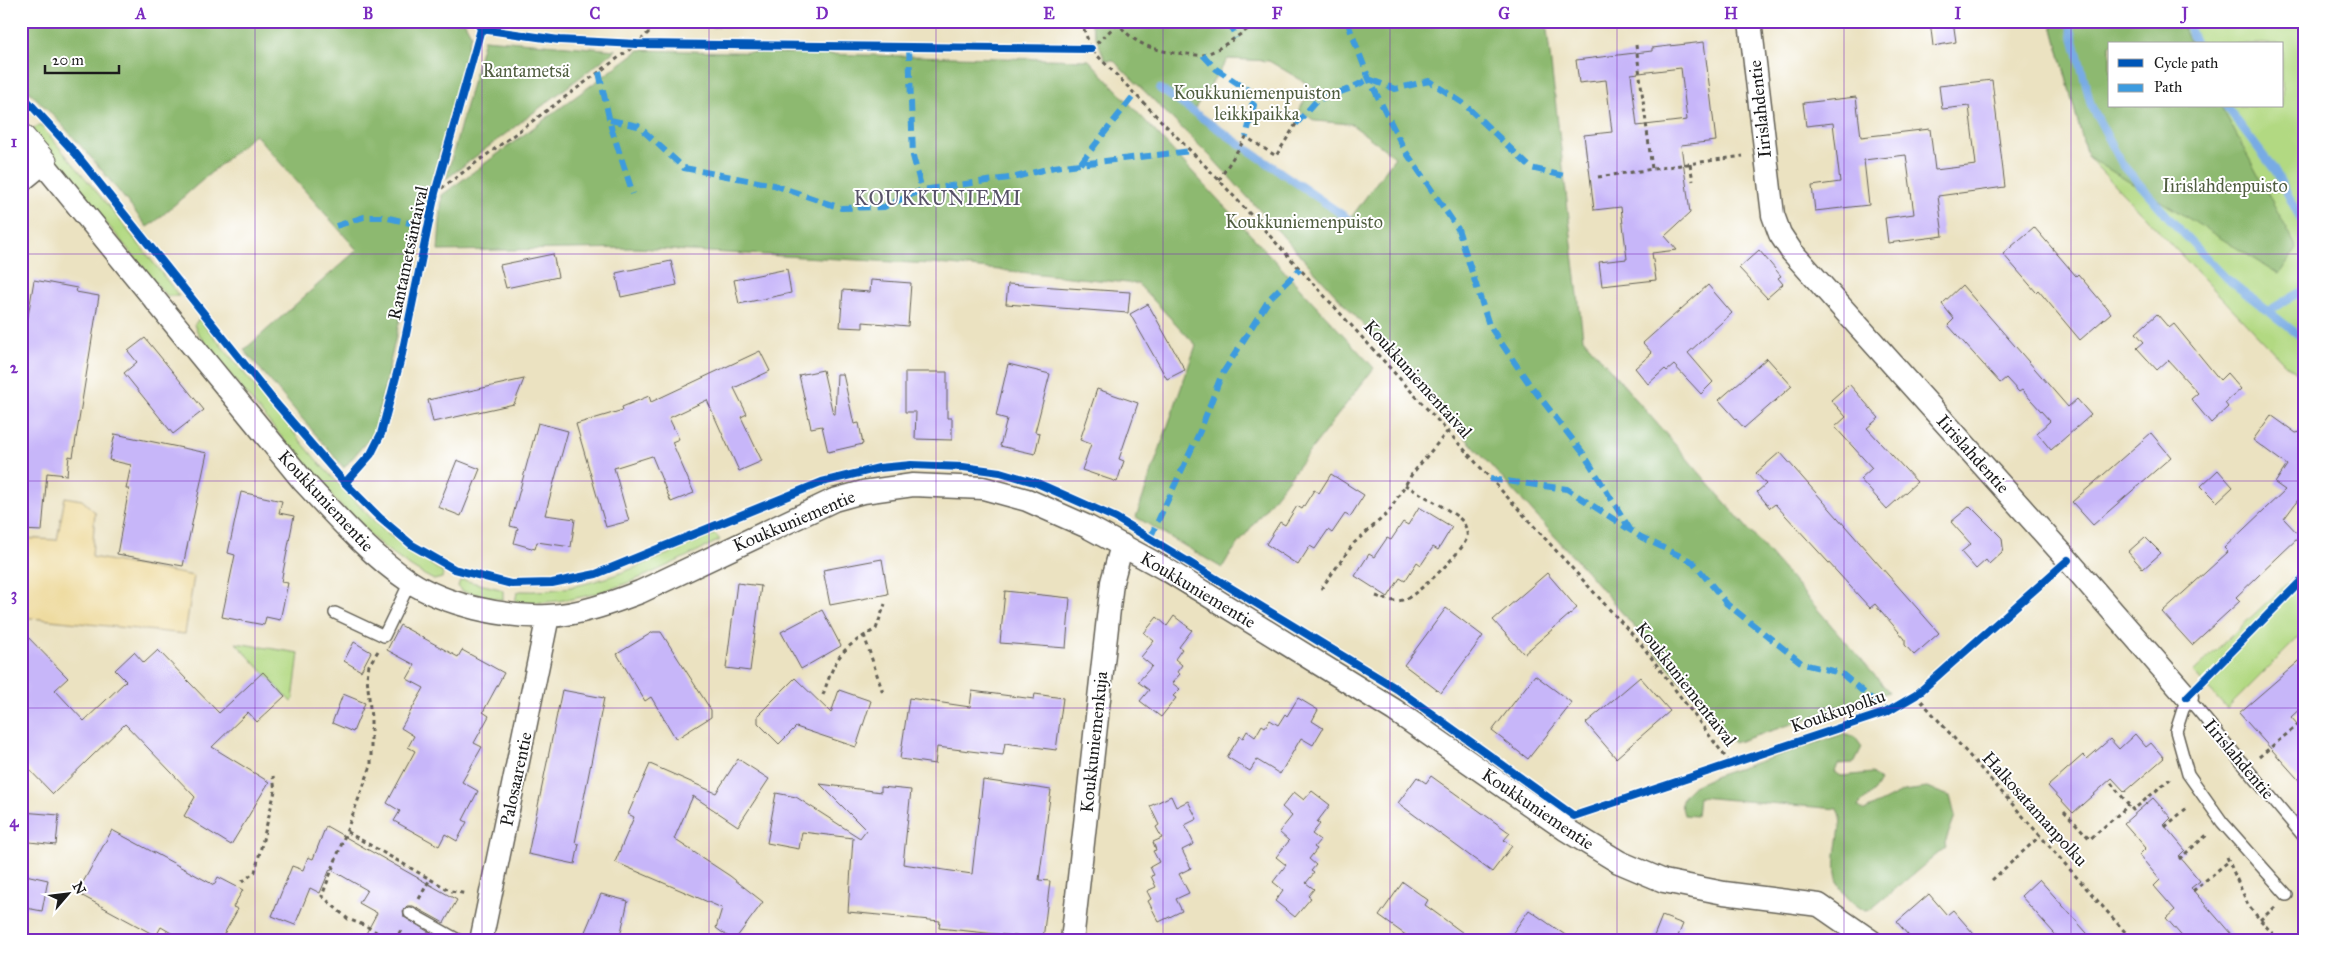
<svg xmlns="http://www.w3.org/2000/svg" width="2326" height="962" viewBox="0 0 2326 962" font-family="'IM FELL Great Primer',serif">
  <rect width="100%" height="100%" fill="#fff"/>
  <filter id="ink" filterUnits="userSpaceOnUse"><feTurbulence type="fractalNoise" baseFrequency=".02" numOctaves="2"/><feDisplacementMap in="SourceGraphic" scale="10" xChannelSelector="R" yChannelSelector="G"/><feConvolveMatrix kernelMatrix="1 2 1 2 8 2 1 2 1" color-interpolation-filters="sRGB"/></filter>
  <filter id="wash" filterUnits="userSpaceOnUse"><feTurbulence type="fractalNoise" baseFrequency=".0096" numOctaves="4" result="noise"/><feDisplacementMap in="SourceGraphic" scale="20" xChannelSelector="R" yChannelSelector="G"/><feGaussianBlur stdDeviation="1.12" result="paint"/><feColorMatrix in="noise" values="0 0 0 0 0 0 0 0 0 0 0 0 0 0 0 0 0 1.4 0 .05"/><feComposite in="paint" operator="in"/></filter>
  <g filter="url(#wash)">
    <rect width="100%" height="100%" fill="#ebe2c1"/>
    <!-- green -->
    <path fill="#b2d982" stroke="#677a4f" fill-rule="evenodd" d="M2051,21H2305V377L2285,364L2087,156ZM2110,44H2282V106H2110Z
      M37,126H41C89,181 135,238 179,296H168L163,292L31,131Z
      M199,319L319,463L369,516L386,533L443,573L442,578L434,580C377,552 335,500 295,453C262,414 230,375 199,335L194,325Z
      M715,534L720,540C655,572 590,608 515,602L517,593L520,591C589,594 653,559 715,534Z
      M2305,557V631L2227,709L2193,672L2300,571Z
      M463,580L500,589L503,591V600L461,591L458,586L460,581Z
      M236,643L299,653L293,700L291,702Z"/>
    <!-- forest -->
    <path fill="#8db970" stroke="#546a46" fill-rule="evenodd" d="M21,21H464L471,34L426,205L374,433L344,468L244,350L357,250L255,134L156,221L147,227C108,177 68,127 21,84Z
      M706,21H863L807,30L747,25L711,27Z
      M1090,21H1546L1583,338L1889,692L1734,743L1587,572L1213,159L1113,60H1105ZM1228,59L1269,61L1313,87L1299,110L1315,121L1351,124L1395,157L1350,219L1193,111Z
      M2051,21H2180L2191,44H2110V106H2221L2297,248L2279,274L2087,156Z
      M484,39L616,50L446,179Z
      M639,50L1089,60L1374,368L1229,556L1222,568L1136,517L1196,345L1138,284L950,265L635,248L438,251L442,195Z
      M1843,734L1855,737L1862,747L1854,763L1838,764L1835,772L1841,776L1872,773L1880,781L1874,791L1858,806L1864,811L1904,791L1927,788L1950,796L1955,816L1945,843L1946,847L1870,910L1865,911C1823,886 1837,860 1841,818L1837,809L1699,797L1697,816L1684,815L1681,804L1684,795L1693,786L1716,776Z"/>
    <!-- sand -->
    <path fill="#eeda9e" stroke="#857b5d" d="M65,497L82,500L95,512L92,557L194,576L185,634L21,617V538L57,540Z"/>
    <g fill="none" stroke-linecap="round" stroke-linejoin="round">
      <!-- stream -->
      <path stroke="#78abe4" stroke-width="8" d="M2069,21L2091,105L2122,164L2177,227L2226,278L2305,340
        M2186,21L2196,44
        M1160,89L1350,220
        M2226,106L2276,172L2305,228
        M2268,311L2305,289"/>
    </g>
    <g id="blocks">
      <!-- building -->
      <path fill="#c7b6f9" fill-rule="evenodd" d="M1930,21H1953L1956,42L1933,46Z
        M1704,42L1716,141L1681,145L1690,213L1665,236L1677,250L1652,253L1656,280L1602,286L1599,262L1627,259L1621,207L1594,210L1588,159L1587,160L1584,135L1612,132L1606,80L1579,83L1576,60L1652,51V48ZM1681,68L1687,120L1637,126L1631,74Z
        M1992,80L2005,187L1938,196L1943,236L1888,243L1885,218L1914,214L1906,155L1864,160L1869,205L1815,211L1812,186L1840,182L1833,123L1806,126L1803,103L1856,97L1861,137L1930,129L1935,170L1976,165L1969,106L1942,109L1939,86Z
        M2034,227L2076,276L2078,274L2111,313L2080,340L2038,290L2036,292L2003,254Z
        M1759,250L1781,276L1778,278L1783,284L1767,298L1739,268Z
        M553,254L558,277L506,288L500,265Z
        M671,261L677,285L621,297L616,273Z
        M787,269L791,293L739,304L734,280Z
        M34,280L77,288L76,292L99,296L73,457L69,456L67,475L47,473L42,531L21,530V358Z
        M871,280L911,283L908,326L863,322V328L840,327L843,290L870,292Z
        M1008,284L1130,292L1128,313L1006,304Z
        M1708,285L1732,313L1688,353L1713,382L1701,394L1674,365L1667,371L1665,369L1648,384L1635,368L1652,353L1643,343Z
        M1962,285L2068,407L2077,399L2091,415L2051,450L2037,433L2050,421L2022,390L2019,392L2006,378L2000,383L1948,325L1954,319L1942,304Z
        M1148,304L1185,370L1167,379L1130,314Z
        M2157,314L2169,328L2174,324L2220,380L2227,373L2241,389L2225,403L2228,407L2211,423L2191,399L2198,393L2168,360L2157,370L2137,348L2144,342L2136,333Z
        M145,338L204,410L173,434L124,373L137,362L128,351Z
        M760,351L770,371L734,388L747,414L741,417L762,461L739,471L707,400L669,418L679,439L672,442L694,493L671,502L652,456L614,468L629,521L606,527L576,424L623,410L622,407L649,396L651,402Z
        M1767,358L1792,386L1744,428L1719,400Z
        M1008,364L1050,374L1035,432L1040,433L1035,454L1000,446L1007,419L996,416Z
        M823,370L833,414H835L837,374H843L854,424L859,423L863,444L828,452L822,426L811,428L799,375Z
        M905,372H947V418H952V440L915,439L916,412H905Z
        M524,379L514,404L433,422L428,400Z
        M1849,384L1879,418L1867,428L1917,482L1887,509L1860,479L1872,468L1835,427L1846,417L1831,400Z
        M1097,389L1138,403L1119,459L1124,461L1117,482L1082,470L1091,444L1080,440Z
        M2271,415L2296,433L2305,431V504L2298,500L2284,519L2300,536L2236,597L2240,601L2192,645L2162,612L2228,552L2224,548L2285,490L2275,483L2287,465L2253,440Z
        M538,423L568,431L545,515L575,519L571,547L537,542L535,549L514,543L518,528L510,526Z
        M2151,433L2171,457L2093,525L2072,502Z
        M115,434L207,453L183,566L117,554L129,489H126L131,465L109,460Z
        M1780,452L1939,633L1914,655L1905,645V639L1875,604L1870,608L1775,504L1770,508L1757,492L1766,484L1756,473Z
        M457,460L480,469L461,516L438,507Z
        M2218,470L2233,487L2217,502L2201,486Z
        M1331,474L1364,495L1350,517L1345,514L1332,533L1328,530L1315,549L1310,546L1298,565L1266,544L1280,522L1285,525L1297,506L1302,509L1314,490L1319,493Z
        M241,492L282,501L279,513L294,516L281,582L288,583L280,620L266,617L264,625L222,617L235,555L228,553Z
        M1970,506L2002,538L2003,547L2002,552L1989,564L1986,560L1976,569L1961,552L1971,544L1951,522Z
        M1419,507L1452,527L1438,550L1433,547L1421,565L1417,562L1405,581L1400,578L1388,597L1355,576L1369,554L1374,557L1387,538L1391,540L1403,522L1408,525Z
        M2145,537L2161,553L2143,569L2128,552Z
        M882,559L888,594L830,605L823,570Z
        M1547,573L1577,608L1524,654L1493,620Z
        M737,583L761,586L750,671L726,668Z
        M1005,591L1070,598L1066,648L1000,643Z
        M1446,608L1483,636L1441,693L1404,665Z
        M822,610L841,646L801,669L781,632Z
        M1174,616L1192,630L1179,647L1182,649L1175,659L1182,665L1177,672L1180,674L1172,683L1180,689L1173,696L1176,698L1161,717L1140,701L1149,690L1138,682L1152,666L1141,657L1154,641L1144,633L1157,617L1167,626Z
        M400,625L458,657L462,650L504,673L483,712L489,716L474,743L482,747L462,782L478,791L463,820L467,822L457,841L445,834L439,846L394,821L400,811L387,803L415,751L408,747L414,736L401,728L424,688L407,679L415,665L387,650Z
        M21,630L68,678L55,690L84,721L126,681L115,670L134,652L144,663L158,650L219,713L263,672L285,696L257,722L248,712L212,747L269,782L231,845L184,816L195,797L125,724L53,794L21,761Z
        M653,632H661L711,710V717L676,739L651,697L645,701L617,654Z
        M354,642L371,652L361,671L344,661Z
        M2305,656V704L2291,717L2305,733V787L2239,713Z
        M1535,675L1572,703L1528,759L1492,731Z
        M1640,677L1670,711L1616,758L1586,723Z
        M795,678L831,713L839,690L871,701L856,747L796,727L779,744L758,723V715Z
        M562,690L604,698L575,843L579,844L575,864L528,854Z
        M972,691L1034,699L1035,694L1063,698L1056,750L1005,743L1003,755L937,747L935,764L900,759L909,698L970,707Z
        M343,694L365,703L353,732L332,723Z
        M1298,698L1318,710L1312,721L1323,728L1313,745L1301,738L1280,774L1257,760L1250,771L1227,757L1240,736L1243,738L1247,731L1255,737L1262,725L1265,727L1270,720L1278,725L1285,714L1287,716Z
        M2135,734L2146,747L2151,743L2164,758L2125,792L2112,778L2073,813L2048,786L2083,755L2087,759L2110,739L2119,749Z
        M738,759L769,779L738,826L693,796L674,839L730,876L763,902L734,941L716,928L722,908L615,862L634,817L628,814L650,764L716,793Z
        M1431,776L1510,833L1504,840L1512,846L1492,872L1398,803L1417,777L1426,783Z
        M983,780L1051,790L1039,880L1050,881L1043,939L939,928L940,921L848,912L853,838L802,832L799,849L767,843L776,793L796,797L860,838L866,830L820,784L881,792V787L911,790L903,864L972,874Z
        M1312,791L1330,805L1317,822L1320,824L1312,834L1320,840L1314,847L1317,849L1309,859L1316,865L1311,871L1314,873L1306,883L1314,889L1308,896L1311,898L1295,917L1275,901L1283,890L1273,882L1286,865L1276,857L1289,841L1279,832L1292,816L1282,807L1294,792L1304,800Z
        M1171,796L1176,807L1188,801L1197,819L1185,825L1194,844L1182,850L1191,868L1179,874L1189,893L1176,899L1182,911L1159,922L1148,901L1151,899L1147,891L1156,887L1151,876L1154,875L1150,867L1159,862L1153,851L1156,850L1153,842L1162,838L1156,827L1159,825L1150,806Z
        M2153,798L2171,818L2164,825L2185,850L2179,856L2200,881L2191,888L2237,941H2186L2166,918L2175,910L2154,886L2160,880L2139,855L2146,848L2124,823Z
        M22,812L59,815L56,845L21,841Z
        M326,826L457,900L444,923L413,906H407L403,910L404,917L437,937L435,941H362L377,913L359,903L367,890L330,869L320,893L310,888L295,925L272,916L292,866L303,870L308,857L313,859Z
        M112,830L214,885L218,877L243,890L233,907L238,909L220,941H185L161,927L156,936L77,893Z
        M21,874L48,880L42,911L21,907Z
        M2039,879L2094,941H2061L2021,896Z
        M1403,882L1428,900L1425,905L1474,941H1414L1379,916Z
        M601,894L628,901L619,941H581Z
        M1929,894L1947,915L1953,910L1980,941H1913L1897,922Z
        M1529,910L1574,941H1507Z
        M1662,916L1683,924L1676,941H1652Z"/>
    </g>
  </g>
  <g filter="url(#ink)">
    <use href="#blocks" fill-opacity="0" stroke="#646156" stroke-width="1"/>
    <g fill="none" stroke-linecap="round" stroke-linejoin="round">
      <!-- service casing -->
      <g stroke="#646156" stroke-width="14">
        <path id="service" d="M335,613L384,636L410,582
          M2187,697L2176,731L2188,774L2222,822L2287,895
          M2187,697L2305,838
          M410,913L460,941"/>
      </g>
      <!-- minor casing -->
      <g stroke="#646156" stroke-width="25">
        <path id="minor" d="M1750,21L1773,215L1780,234L1792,252L2068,560L2187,697
          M21,181L43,163L304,482C337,517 369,554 409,581C445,605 505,618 548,616C579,615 611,603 640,592L834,500L863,492L913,485L983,488L1027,500L1088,527L1169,571L1394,710L1565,829L1619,862L1664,881L1724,893L1819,905L1871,941
          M481,941L548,616
          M1072,941L1112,582L1122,545"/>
      </g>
      <!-- tertiary casing -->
      <g stroke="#646156" stroke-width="30">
        <path id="tertiary" d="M21,138L43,163"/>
      </g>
      <!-- path -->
      <path stroke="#646156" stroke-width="3" stroke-dasharray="4 4" stroke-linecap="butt" d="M1081,21L1091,49L1219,180L1641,644L1730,763
        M1117,21C1132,46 1162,53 1188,54C1192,54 1199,56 1203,55C1220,51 1245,30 1260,21
        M1636,45L1652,169
        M1091,49L1118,23
        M1690,164L1693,181
        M1598,177L1743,156
        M1219,180L1246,137L1276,156L1296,124
        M435,193L637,44L660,21
        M1321,589L1354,543L1388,513L1412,474L1447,432
        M1376,596C1387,600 1395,603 1406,599C1419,593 1465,550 1467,537C1468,532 1465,525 1463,522C1457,513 1416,492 1405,485
        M864,635L883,693
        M378,651L369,665L367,677L371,718V766L322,896L348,919L366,926L391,941
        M823,695C836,656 840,649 876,629L885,604
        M1916,695L2133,941
        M2259,757L2305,719
        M2111,783L2133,810L2170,779
        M2064,811L2090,839L2129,805
        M2165,827L2189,806
        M347,832L451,891L467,894
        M2227,857L2249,907L2279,941
        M2179,859L2208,834
        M1992,880L2040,836
        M242,882L255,872L275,791L273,776
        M2193,891L2229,861
        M419,899L430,879
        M2260,920L2275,907
        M395,941L402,928"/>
      <!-- service -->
      <use href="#service" stroke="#fff" stroke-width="11"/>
      <!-- minor -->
      <use href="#minor" stroke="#fff" stroke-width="22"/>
      <!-- tertiary -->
      <use href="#tertiary" stroke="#fff" stroke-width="28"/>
      <!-- quiet -->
      <path stroke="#3c9bdf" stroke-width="6" stroke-dasharray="12 6" stroke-linecap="butt" d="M1229,21L1236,38
        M1347,21L1369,79L1404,149L1458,229L1489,325L1528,382L1583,453L1631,531
        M1118,23L1122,21
        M909,47L913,156L922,190
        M1203,55L1216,69L1251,92L1249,101L1254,105L1246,137
        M599,72L611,127L633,194
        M610,120L638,126L684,168L774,185L841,208L884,207L922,190L1016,177L1054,167L1191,151
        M1296,124L1317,100L1349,89L1369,79L1395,89L1429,81L1463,103L1531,168L1564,176
        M1080,164L1135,94
        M336,226L364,217H384L410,223L431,214
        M1490,479L1567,489L1641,537L1693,562L1727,604L1803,664L1841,673L1887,712
        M1150,538L1200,431L1221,376L1270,298L1300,269"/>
      <!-- cycleway casing -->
      <g stroke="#fff" stroke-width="11">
        <path id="cycleway" d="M481,29L559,40L637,44L1091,49
          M21,94L76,154L274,401L345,483L380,518L412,545L454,569L511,584L552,583L596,574L822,482L879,468L911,465L963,467L1000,472L1037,483L1116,518L1397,689L1574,816L1887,712L1916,695L2068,560
          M345,483L371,454L381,434L402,354L435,193L481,29L476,21
          M2187,697L2305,577"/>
      </g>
      <!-- cycleway -->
      <use href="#cycleway" stroke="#0057b8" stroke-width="8"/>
    </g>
  </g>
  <!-- grid -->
  <path fill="none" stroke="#7b2cbf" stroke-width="1" stroke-opacity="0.55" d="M255,21V941M482,21V941M709,21V941M936,21V941M1163,21V941M1390,21V941M1617,21V941M1844,21V941M2071,21V941M21,254H2305M21,481H2305M21,708H2305"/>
  <g text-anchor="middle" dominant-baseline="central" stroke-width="4" stroke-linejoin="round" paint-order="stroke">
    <!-- park labels -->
    <g font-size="18" fill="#505e40" stroke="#fff">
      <text x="526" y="71">Rantametsä</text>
      <text x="1257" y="93">Koukkuniemenpuiston<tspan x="1257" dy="21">leikkipaikka</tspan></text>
      <text x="2225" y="186">Iirislahdenpuisto</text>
      <text x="1304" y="222">Koukkuniemenpuisto</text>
    </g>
    <!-- street labels -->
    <g font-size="18" fill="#1c1c1c" stroke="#fff">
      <text transform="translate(1760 109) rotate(-96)">Iirislahdentie</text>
      <text transform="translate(408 253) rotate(-78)">Rantametsäntaival</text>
      <text transform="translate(1418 379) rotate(48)">Koukkuniementaival</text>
      <text transform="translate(1973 454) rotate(48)">Iirislahdentie</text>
      <text transform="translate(326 501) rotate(47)">Koukkuniementie</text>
      <text transform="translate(794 521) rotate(-23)">Koukkuniementie</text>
      <text transform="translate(1198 590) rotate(31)">Koukkuniementie</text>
      <text transform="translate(1686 684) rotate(52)">Koukkuniementaival</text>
      <text transform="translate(1838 711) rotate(-19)">Koukkupolku</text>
      <text transform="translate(1094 742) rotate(-84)">Koukkuniemenkuja</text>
      <text transform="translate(2239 759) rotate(50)">Iirislahdentie</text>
      <text transform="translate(516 779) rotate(-78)">Palosaarentie</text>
      <text transform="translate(1538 809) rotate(34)">Koukkuniementie</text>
      <text transform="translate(2035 809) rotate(48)">Halkosatamanpolku</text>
    </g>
    <!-- quarter labels -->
    <g font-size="20" letter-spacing="1" fill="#585269" stroke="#fff">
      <text x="938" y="198">KOUKKUNIEMI</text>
    </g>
  </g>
  <!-- margin -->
  <rect width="2326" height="962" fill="none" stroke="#fff" stroke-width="55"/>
  <!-- legend -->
  <rect x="2108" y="42" width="175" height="65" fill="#ffffff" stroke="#a4a4a4"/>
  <rect x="2118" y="59" width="25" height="8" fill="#0057b8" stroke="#a4a4a4"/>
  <text x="2154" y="68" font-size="15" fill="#1c1c1c">Cycle path</text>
  <rect x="2118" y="84" width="25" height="8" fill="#3c9bdf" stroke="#a4a4a4"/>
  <text x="2154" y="92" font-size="15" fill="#1c1c1c">Path</text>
  <!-- north arrow -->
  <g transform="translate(68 894) rotate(62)" stroke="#ffffff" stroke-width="4" paint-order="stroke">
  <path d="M0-4L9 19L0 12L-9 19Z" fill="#1c1c1c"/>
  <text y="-8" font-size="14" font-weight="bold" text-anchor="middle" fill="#1c1c1c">N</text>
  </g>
  <!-- scale -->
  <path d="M45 65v8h74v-8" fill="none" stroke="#1c1c1c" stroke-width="2.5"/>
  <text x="52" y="65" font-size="15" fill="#1c1c1c" stroke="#ffffff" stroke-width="4" paint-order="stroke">20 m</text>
  <rect x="28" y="28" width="2270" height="906" fill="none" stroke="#7b2cbf" stroke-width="2"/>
  <g font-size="16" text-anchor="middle" font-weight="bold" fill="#7b2cbf">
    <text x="141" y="19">A</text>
    <text x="368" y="19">B</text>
    <text x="595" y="19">C</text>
    <text x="822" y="19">D</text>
    <text x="1049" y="19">E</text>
    <text x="1277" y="19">F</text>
    <text x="1504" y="19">G</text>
    <text x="1731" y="19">H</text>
    <text x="1958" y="19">I</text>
    <text x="2185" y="19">J</text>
    <text x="14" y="147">1</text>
    <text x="14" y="373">2</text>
    <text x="14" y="600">3</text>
    <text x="14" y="827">4</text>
  </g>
</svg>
